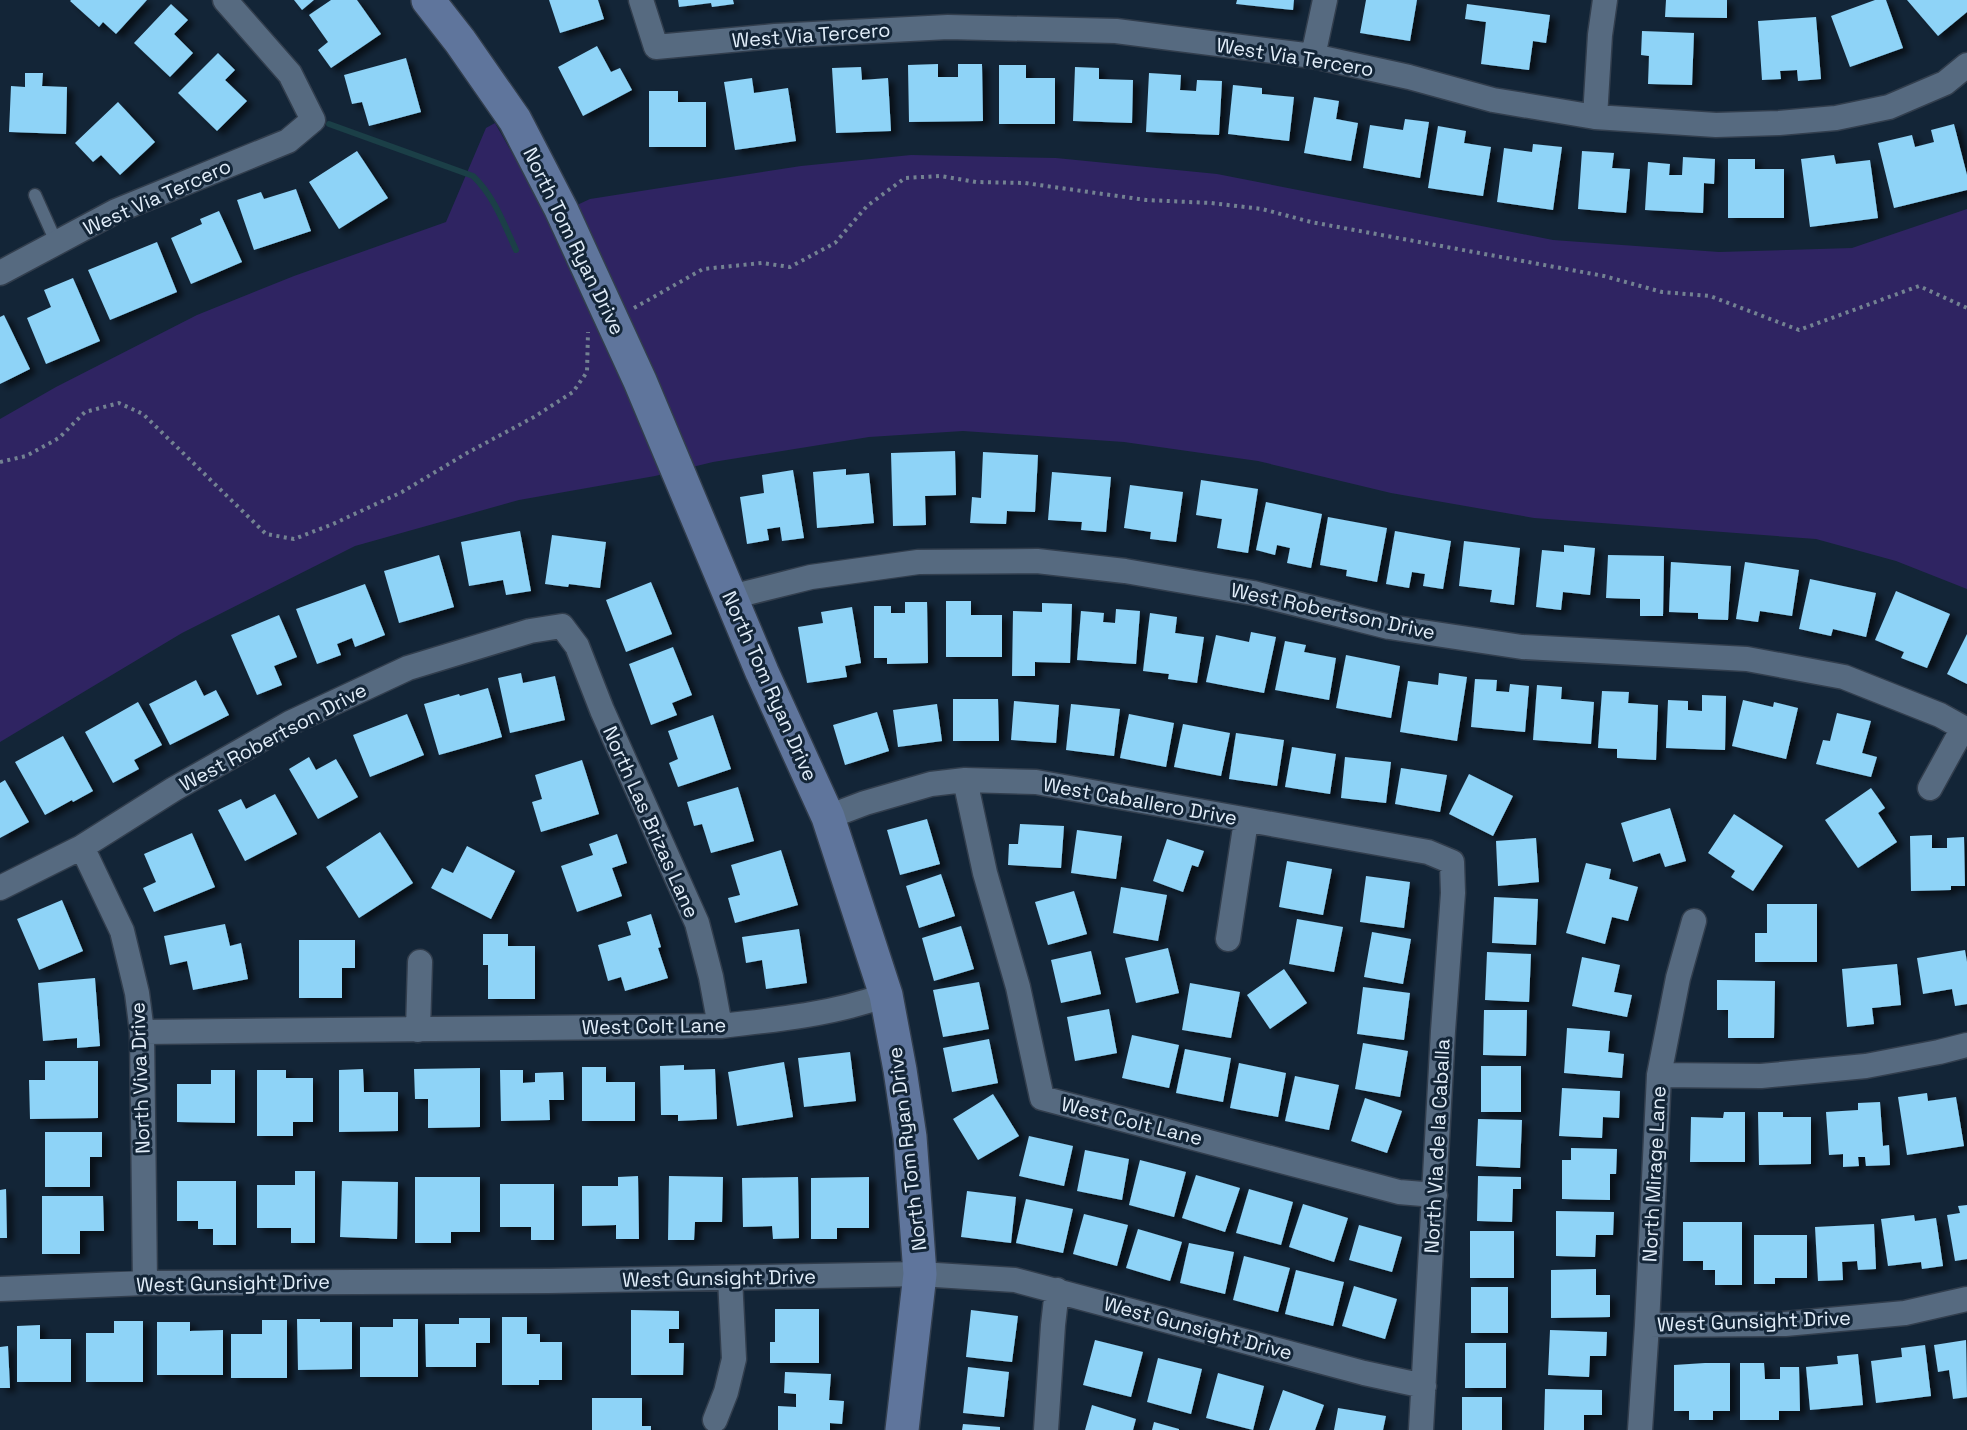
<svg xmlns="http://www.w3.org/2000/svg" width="1967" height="1430" viewBox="0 0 1967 1430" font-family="'Space Grotesk',sans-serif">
  <defs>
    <filter id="shadow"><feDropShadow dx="6" dy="4" stdDeviation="3" flood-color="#0009"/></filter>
  </defs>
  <rect width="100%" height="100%" fill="#132537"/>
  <!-- green -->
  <path fill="#2f2462" d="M495,123L549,218L590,199L801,166L911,155L1056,158L1217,174L1553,240L1719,252L1852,248L1967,209V589L1896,561L1816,539L1534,518L1391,493L1258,461L1124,442L963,431L869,437L713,462L655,476L519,500L355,546L182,633L0,742V419L56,387L197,315L294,276L446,222L486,128Z"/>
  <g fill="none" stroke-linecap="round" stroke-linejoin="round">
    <!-- stream -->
    <path stroke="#1b3f47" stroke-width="6" d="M329,124L473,176C494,196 504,224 516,250"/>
  </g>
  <!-- building -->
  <path fill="#8ed3f7" filter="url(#shadow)" d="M71,0H147L116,34L103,22L99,27L70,1Z
    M294,0H314L302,10Z
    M331,0H357L381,34L331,68L318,50L328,42L309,15Z
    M549,0H598L604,19L560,33Z
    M678,0H733L734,4L712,7L711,3L679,7Z
    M1237,0H1294L1293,10L1236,4Z
    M1366,0H1417L1410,41L1360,33Z
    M1666,0H1727V18L1665,17Z
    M1875,0H1886L1903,48L1850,67L1831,16Z
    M1907,0H1967V12L1938,36Z
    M171,4L188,20L174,34L193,53L170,77L134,43Z
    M1467,4L1550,15L1546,43L1533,41L1529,70L1481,64L1486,22L1465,19Z
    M1816,17L1821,79L1798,81L1797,70L1780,71L1781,79L1762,80L1758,21Z
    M1642,31L1694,33L1692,85L1648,84L1649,56L1641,55Z
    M597,46L611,72L620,68L632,90L583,116L558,67Z
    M218,53L235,70L225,80L247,101L217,131L178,93Z
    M406,58L421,112L369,126L362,102L352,104L344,75Z
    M938,64V77H958V64H982L983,121L909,122L908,65Z
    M999,65H1026V78H1055V124H999Z
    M861,67L862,80L888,78L891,131L836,133L832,68Z
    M1075,67L1099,68V79L1133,80L1132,123L1073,121Z
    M25,73H43L42,86L67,87L66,134L9,132L11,86L25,87Z
    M1149,73L1181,75L1180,90L1196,91L1197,80L1222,81L1219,135L1146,132Z
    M752,78L754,93L788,88L796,141L735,150L724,82Z
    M1233,85L1262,88V94L1294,97L1289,141L1228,134Z
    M649,91H678V102H706V147H649Z
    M1314,97L1339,101L1336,119L1358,123L1351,161L1304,153Z
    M118,102L155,142L120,175L101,155L93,162L75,143Z
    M1405,119L1429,122L1420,178L1363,168L1370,125L1403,130Z
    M1954,124L1967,175V190L1894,208L1878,143L1912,135L1915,147L1934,142L1931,130Z
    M1438,126L1466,131L1464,143L1491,147L1483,196L1428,188Z
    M1533,144L1562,147L1553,210L1497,202L1504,148L1532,152Z
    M357,151L388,198L339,229L309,182Z
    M1582,151L1614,153L1612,168L1630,169L1626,213L1578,209Z
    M1834,155L1836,164L1870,160L1878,218L1810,227L1801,159Z
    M1683,157L1715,159L1714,184L1704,183L1703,213L1645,210L1648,162L1670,164L1669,175H1682Z
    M1728,159H1755V169H1784V218H1728Z
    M296,189L311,231L254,250L237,200L261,192L264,199Z
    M219,211L242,262L191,284L171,238L202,224L200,219Z
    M157,242L177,292L110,320L88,270Z
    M73,278L100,341L46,364L27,318L51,307L44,290Z
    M4,315L30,369L0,384V317Z
    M955,451L956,495L925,496L926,525L893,526L891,453Z
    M983,452L1038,455L1035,512L1007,511L1006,524L970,523L972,497L981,498Z
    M846,469V475L869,473L874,523L817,528L813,472Z
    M793,470L804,538L782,541L780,527L767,529L769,540L747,544L740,497L764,493L762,475Z
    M1052,472L1111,477L1106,532L1081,530L1082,522L1048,520Z
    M1201,480L1258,489L1248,553L1217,548L1222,519L1196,515Z
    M1130,485L1183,492L1176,542L1150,539L1151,532L1124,528Z
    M1266,502L1322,514L1311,568L1287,563L1290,548L1277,545L1275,555L1256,550Z
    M1328,517L1387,528L1377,582L1346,576L1347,570L1320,565Z
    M520,531L531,591L506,595L503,580L469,586L461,542Z
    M1395,531L1451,541L1443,589L1423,586L1425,574L1412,572L1409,588L1386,584Z
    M552,535L606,542L600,588L569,584L568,587L545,584Z
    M1464,541L1520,548L1514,605L1490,602L1492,590L1459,586Z
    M1564,545L1595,548L1590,595L1563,592L1561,610L1536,607L1542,550L1564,552Z
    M439,555L454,607L399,623L384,571Z
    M1608,555L1664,556L1663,616H1640V599L1606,598Z
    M1671,562L1731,566L1728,620L1698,619V613L1669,612Z
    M1745,562L1799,570L1792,616L1760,611L1758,622L1736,619Z
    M1810,579L1876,593L1866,637L1833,629L1831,636L1799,629Z
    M651,582L672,634L626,652L606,600Z
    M365,584L385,635L355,647L352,638L337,644L341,655L317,664L296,609Z
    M1896,591L1950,614L1927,668L1901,658L1904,652L1875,640Z
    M946,601H971V615H1002V657H946Z
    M905,602H927L928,663L887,664V658H874V606H891V613H905Z
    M1042,603L1072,604L1070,663L1035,662V676H1012L1013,611L1042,612Z
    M852,607L861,663L845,666L847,677L807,683L798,627L823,623L821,612Z
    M1116,609L1140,611L1136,664L1077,660L1081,611L1104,613L1103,622L1115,623Z
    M1150,613L1177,617L1175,633L1204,637L1197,683L1168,679L1169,674L1143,671Z
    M279,615L297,657L274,666L282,685L257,695L231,635Z
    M1251,632L1276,637L1264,693L1206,682L1216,635L1249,642Z
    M1967,634V684L1947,674Z
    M1285,641L1306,645L1304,652L1336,658L1329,700L1275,690Z
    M673,647L692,695L672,703L677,715L651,725L629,664Z
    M1346,655L1400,666L1391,718L1336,708Z
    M521,673L523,683L555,676L565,720L510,733L498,678Z
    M1439,673L1467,677L1457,741L1400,732L1408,681L1438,685Z
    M1475,679L1497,680L1496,691L1509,692L1510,684L1529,686L1525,732L1471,727Z
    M196,680L204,696L216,690L229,715L170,745L149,704Z
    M1537,685L1562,687L1561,699L1594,702L1591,744L1533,740Z
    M488,688L502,737L439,755L424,704L459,694L460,696Z
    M1602,691L1629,692L1628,703L1658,705L1656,760L1617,758V749L1598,748Z
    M1702,695L1726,696L1725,750L1666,748L1668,700L1688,701V710L1702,711Z
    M953,699H998L999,741H953Z
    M1743,700L1773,707L1774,702L1798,708L1786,759L1732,746Z
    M1014,701L1059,705L1056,743L1011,740Z
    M138,702L162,745L134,760L139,769L113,783L85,732Z
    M937,704L942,741L898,747L893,710Z
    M1071,704L1120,709L1114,756L1066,750Z
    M877,712L889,751L845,765L833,725Z
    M1837,713L1871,721L1862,753L1877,757L1871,777L1816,764L1823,740L1830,741Z
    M407,714L424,755L370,777L353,735Z
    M1129,714L1174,723L1166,767L1120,758Z
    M713,715L731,769L678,787L669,763L678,759L668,731Z
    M1183,724L1230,733L1221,776L1174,767Z
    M1236,733L1284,740L1277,786L1229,779Z
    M63,736L93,791L73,802L72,800L45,815L15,762Z
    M1292,747L1336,754L1330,794L1285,787Z
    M309,757L316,770L336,759L358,797L318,819L289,769Z
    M1345,757L1391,762L1386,803L1341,798Z
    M582,760L599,814L541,832L532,802L542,799L535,775Z
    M1401,768L1447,775L1440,812L1395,804Z
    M1469,774L1513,796L1493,836L1449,814Z
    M5,780L29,822L0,838V783Z
    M738,787L754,841L711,853L702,824L694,826L687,802Z
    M1871,788L1885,808L1878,813L1897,842L1858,868L1825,820Z
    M275,794L297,834L245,861L218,810L241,799L246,809Z
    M1670,808L1686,861L1665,867L1660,853L1633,862L1621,823Z
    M1734,814L1783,846L1753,891L1731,877L1735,871L1708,853Z
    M927,819L940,864L900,875L887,830Z
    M1020,824L1064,826L1061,868L1008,865L1009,844H1018Z
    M1077,830L1122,836L1116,879L1071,873Z
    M380,832L413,883L359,918L326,867Z
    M192,833L215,887L154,912L143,888L156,882L144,854Z
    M617,834L627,863L612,868L622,896L577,912L561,866L593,855L589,844Z
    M1932,835V848H1947V838L1964,837L1965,886H1951V890L1911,891L1910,836Z
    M1536,838L1539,882L1498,886L1496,841Z
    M1167,839L1204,851L1198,867L1192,865L1183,892L1153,881Z
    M467,846L515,871L491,919L431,888L442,868L453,873Z
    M781,850L798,905L735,923L728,898L740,895L731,865Z
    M1287,861L1332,869L1323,915L1279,907Z
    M1586,863L1611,869L1609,879L1638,887L1628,921L1612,917L1605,944L1566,933Z
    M941,874L955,916L919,928L906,886Z
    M1366,876L1410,882L1404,928L1360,922Z
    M1121,887L1167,895L1158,941L1113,933Z
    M1074,891L1087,934L1048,945L1035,902Z
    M1494,897L1538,899L1536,945L1492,943Z
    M62,900L83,951L39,970L17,919Z
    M1767,904H1817V962H1755V933H1767Z
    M651,914L661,947L658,948L668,978L625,991L621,977L608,981L598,945L631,935L627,922Z
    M1297,919L1343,927L1334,972L1289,964Z
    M225,924L230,946L241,943L248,979L193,990L187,961L170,965L164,936Z
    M961,926L974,969L934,981L922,938Z
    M799,929L807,983L766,989L762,960L746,963L742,937Z
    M1372,932L1411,939L1403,984L1364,977Z
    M483,934H508V946H535V999H488V965H483Z
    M299,940H355V968H342V998H299Z
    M1168,948L1179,993L1136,1003L1125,958Z
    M1965,950L1967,962V1004L1955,1006L1952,989L1923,994L1917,958Z
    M1091,951L1101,994L1061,1003L1051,960Z
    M1487,952L1531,954L1529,1002L1485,1000Z
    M1582,957L1620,965L1614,992L1632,995L1627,1017L1572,1006Z
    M1897,964L1901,1005L1872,1008L1874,1024L1847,1027L1842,969Z
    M1284,969L1307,1003L1270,1029L1247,995Z
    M95,978L100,1046L77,1048V1038L43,1041L38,983Z
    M1717,980L1775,981L1774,1038H1728V1010H1717Z
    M979,982L989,1029L943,1037L933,990Z
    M1190,983L1240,992L1231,1038L1182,1030Z
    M1363,987L1410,993L1404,1040L1357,1034Z
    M1109,1009L1117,1053L1075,1061L1067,1017Z
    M1484,1010H1527L1526,1056L1483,1055Z
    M1567,1028L1610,1031L1608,1052L1624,1054L1622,1078L1564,1073Z
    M1132,1035L1179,1045L1169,1088L1122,1078Z
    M989,1039L998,1083L952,1092L943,1048Z
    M1363,1043L1408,1051L1400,1097L1355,1089Z
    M1185,1049L1231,1058L1223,1102L1176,1093Z
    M850,1052L856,1101L804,1107L798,1058Z
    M45,1061H98V1118L30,1119L29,1080H45Z
    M784,1062L793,1117L737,1126L728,1072Z
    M1239,1063L1286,1073L1278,1117L1230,1108Z
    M684,1065V1070L715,1069L717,1119L678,1121V1115H661L660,1066Z
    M1481,1066H1521V1112H1481Z
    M582,1067H606V1082H635V1121H582Z
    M480,1068V1127L428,1128V1099H415L414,1069Z
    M363,1069L364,1092H398V1131L339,1132V1070Z
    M211,1070H235V1123L177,1122V1084H211Z
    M257,1070H286V1078H313V1122H293V1136H257Z
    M500,1070H523V1083L535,1082V1073L563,1072L564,1100H549L550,1120L501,1121Z
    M1295,1076L1339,1085L1329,1130L1285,1121Z
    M1562,1088L1620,1091L1619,1118L1603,1117L1602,1138L1559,1136Z
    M1927,1093L1928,1101L1956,1097L1964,1146L1907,1155L1898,1097Z
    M993,1094L1019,1136L978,1160L953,1119Z
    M1365,1098L1402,1111L1387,1153L1351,1141Z
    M1880,1102L1883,1146L1889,1145L1890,1165L1866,1166L1865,1157H1858L1859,1166L1843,1167V1154L1829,1155L1826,1112L1858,1110V1103Z
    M1724,1112H1745V1162H1690L1691,1117L1723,1118Z
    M1758,1112H1783V1117H1811V1164L1759,1165Z
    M1478,1119L1522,1120L1520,1168L1476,1166Z
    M45,1132H102V1157H90V1187H45Z
    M1029,1136L1073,1146L1064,1186L1019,1176Z
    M1571,1148L1617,1149L1616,1174H1610V1200L1562,1199V1160H1571Z
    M1085,1150L1129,1159L1122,1200L1077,1191Z
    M1140,1160L1186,1172L1174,1217L1129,1205Z
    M295,1171H315V1243H291V1228H257V1185H295Z
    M1196,1175L1240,1188L1225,1232L1182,1218Z
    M638,1176L639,1239H616V1225L582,1226V1186H618V1177Z
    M669,1176L723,1177L722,1222H695L694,1240H668Z
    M1478,1176L1521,1177V1189H1513L1512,1222L1477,1221Z
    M415,1177H480V1232H451V1243H415Z
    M798,1177L799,1238L773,1239L772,1226L743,1227L742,1178Z
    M869,1177V1228H837V1239H811V1178Z
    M177,1181H236V1245H213V1229H198V1221H177Z
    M342,1181L398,1182L397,1239L340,1237Z
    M500,1184H554V1240H531V1227H500Z
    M6,1189L7,1238H0V1190Z
    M1249,1189L1293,1202L1281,1245L1236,1233Z
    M967,1191L1016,1197L1011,1243L961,1237Z
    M42,1196H103L104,1231H80V1254H42Z
    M1026,1199L1073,1209L1063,1253L1016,1243Z
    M1303,1204L1348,1218L1334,1262L1289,1247Z
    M1967,1205V1259L1955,1261L1947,1215L1960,1213L1958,1206Z
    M1556,1211L1614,1212L1613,1235H1596L1595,1257L1556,1256Z
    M1084,1214L1128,1225L1117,1266L1073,1254Z
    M1914,1215L1915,1221L1936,1218L1943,1266L1922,1269L1921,1262L1888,1266L1881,1219Z
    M1683,1222H1742V1285H1715V1270H1703V1261H1683Z
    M1874,1224L1876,1269L1858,1270L1857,1261L1842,1262L1843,1280L1818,1281L1815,1227Z
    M1359,1225L1402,1237L1392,1272L1349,1260Z
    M1138,1229L1182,1242L1170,1281L1126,1268Z
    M1470,1231H1514V1278H1470Z
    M1754,1235H1807V1278H1775V1284H1754Z
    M1189,1243L1234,1252L1225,1294L1180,1283Z
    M1244,1256L1290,1268L1278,1312L1233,1300Z
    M1596,1269V1295H1610V1317L1551,1318V1270Z
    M1296,1270L1344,1282L1333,1326L1285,1314Z
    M1354,1286L1397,1299L1385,1339L1342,1326Z
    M1471,1287H1508V1333H1471Z
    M775,1309H819V1363H770V1342H775Z
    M631,1310L679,1311V1329H669V1343H684L683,1375H631Z
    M971,1310L1018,1316L1012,1362L966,1357Z
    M502,1317H527V1334H540V1342H562V1380H539V1385H502Z
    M459,1318H490V1343H476V1367H426L425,1324H459Z
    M297,1319H320V1322H352V1369L298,1370Z
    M393,1319H418V1377H360V1327H393Z
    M262,1320H287V1378H231V1334H262Z
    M114,1321H143V1382H86V1333H114Z
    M157,1322H190V1331L223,1330V1375H157Z
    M40,1325V1339H71V1382H17V1326Z
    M1550,1330L1607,1332L1606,1356H1590L1589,1377L1548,1375Z
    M1095,1340L1143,1352L1131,1397L1083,1385Z
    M1966,1340L1967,1397L1953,1399L1949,1370L1938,1372L1934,1345Z
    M1465,1343H1506V1388H1465Z
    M1925,1345L1931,1396L1876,1403L1871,1361L1902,1357L1901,1348Z
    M8,1346L10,1388H0V1347Z
    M1858,1354L1863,1405L1810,1410L1806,1367L1838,1364L1837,1356Z
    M1158,1358L1202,1369L1191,1414L1147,1402Z
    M1705,1363H1730V1411H1713V1420H1689V1411H1674V1365Z
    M1740,1363H1764L1765,1379H1780V1367H1799L1800,1411H1779V1420H1740Z
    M968,1367L1009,1372L1004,1417L963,1413Z
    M785,1372L831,1374L829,1400L844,1401L842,1424L830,1423V1430H778V1406L796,1407V1394L784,1393Z
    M1218,1373L1264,1386L1253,1430L1206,1418Z
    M1545,1389L1602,1390V1415H1584V1430H1544Z
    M1283,1390L1324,1405L1315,1430H1269Z
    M1462,1397H1502V1430H1462Z
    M592,1398H642V1426H651V1430H592Z
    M1092,1405L1136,1419L1133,1430H1085Z
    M1338,1408L1386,1416L1383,1430H1334Z
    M1154,1422L1179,1429V1430H1152Z
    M963,1424L1000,1427V1430H962Z"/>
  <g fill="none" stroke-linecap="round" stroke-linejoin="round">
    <!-- lane casing -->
    <g stroke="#323e4d" stroke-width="15">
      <path id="lane" d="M35,195L57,244"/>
    </g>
    <!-- street casing -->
    <g stroke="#323e4d" stroke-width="27">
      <path id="street" d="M641,0L656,47L775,36L948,27L1116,31L1313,56L1409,77L1493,100L1595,117L1716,125L1779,123L1836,118L1889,107L1945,83L1967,65
        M1313,56L1325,0
        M1595,117L1600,35L1605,0
        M0,273L116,211L288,141L313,120L290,74L225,0
        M731,597L811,577L918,562L1037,561L1125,571L1253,593L1389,627L1522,647L1747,659L1844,677L1940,715L1967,730
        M965,780L985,873L1018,987L1042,1098L1399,1192L1435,1195
        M1930,788L1963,728
        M828,817L865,803L931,784L965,780L1036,782L1428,852L1452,862L1453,893L1443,1031L1421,1430
        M82,847L122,931L137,993L142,1032L145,1283
        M0,888L82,847L174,789L290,723L408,668L530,631L562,626L577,646L602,710L697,923L711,977L720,1026
        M1228,939L1246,821
        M418,1030L420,962
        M142,1032L720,1026C776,1020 834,1014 886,995
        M1659,1075L1761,1076L1866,1066L1939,1052L1967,1045
        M0,1289L145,1283L549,1281L920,1274L1015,1280L1364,1373L1424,1386
        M1647,1325L1785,1324L1905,1313L1967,1299
        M715,1420L726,1392L734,1359L730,1278
        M1046,1430L1053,1325L1057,1290
        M1640,1430L1647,1325L1659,1075L1678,978L1694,921"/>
    </g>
    <!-- secondary casing -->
    <g stroke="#323e4d" stroke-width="36">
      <path id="secondary" d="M428,0L460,41L515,120L561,209L640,381L762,672L828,817L886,995L900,1070L910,1137L920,1274L902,1430"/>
    </g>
    <!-- path -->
    <path stroke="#738292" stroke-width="4" stroke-dasharray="3 4.5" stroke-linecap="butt" d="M634,308L703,269L762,263L790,267L835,243L867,206L905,178L941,176L976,182L1025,183L1146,200L1211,203L1262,209L1311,222L1604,276L1662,292L1710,296L1799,330L1919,286L1967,308
      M0,462L26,456L59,438L85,412L119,403L143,414L266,534L294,539L333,524L402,492L467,453L534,417L573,392L587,372L588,332"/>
    <!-- lane -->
    <use href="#lane" stroke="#566a80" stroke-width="12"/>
    <!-- street -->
    <use href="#street" stroke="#566a80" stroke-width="24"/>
    <!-- secondary -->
    <use href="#secondary" stroke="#5f759c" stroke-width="33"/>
  </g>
  <g text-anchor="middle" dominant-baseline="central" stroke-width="6" stroke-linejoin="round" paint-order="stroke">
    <!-- street labels -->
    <g font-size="20" fill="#e1edf9" stroke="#132537">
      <text transform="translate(811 35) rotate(-4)">West Via Tercero</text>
      <text transform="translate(1295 57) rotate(9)">West Via Tercero</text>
      <text transform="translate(157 197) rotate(-24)">West Via Tercero</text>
      <text transform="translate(574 241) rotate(64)">North Tom Ryan Drive</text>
      <text transform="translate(1333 611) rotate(12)">West Robertson Drive</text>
      <text transform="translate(770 686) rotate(66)">North Tom Ryan Drive</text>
      <text transform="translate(273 737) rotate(-28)">West Robertson Drive</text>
      <text transform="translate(1140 801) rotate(10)">West Caballero Drive</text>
      <text transform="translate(651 822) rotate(66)">North Las Brizas Lane</text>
      <text transform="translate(654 1026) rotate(-1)">West Colt Lane</text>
      <text transform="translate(140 1078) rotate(-92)">North Viva Drive</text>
      <text transform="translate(1132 1121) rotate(14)">West Colt Lane</text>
      <text transform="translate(1437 1146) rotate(-87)">North Via de la Caballa</text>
      <text transform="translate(907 1149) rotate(-97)">North Tom Ryan Drive</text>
      <text transform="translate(1654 1174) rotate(-87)">North Mirage Lane</text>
      <text transform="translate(719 1278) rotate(-1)">West Gunsight Drive</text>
      <text transform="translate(233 1283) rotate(-1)">West Gunsight Drive</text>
      <text transform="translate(1754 1321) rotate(-2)">West Gunsight Drive</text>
      <text transform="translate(1198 1328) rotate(15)">West Gunsight Drive</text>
    </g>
  </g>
</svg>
